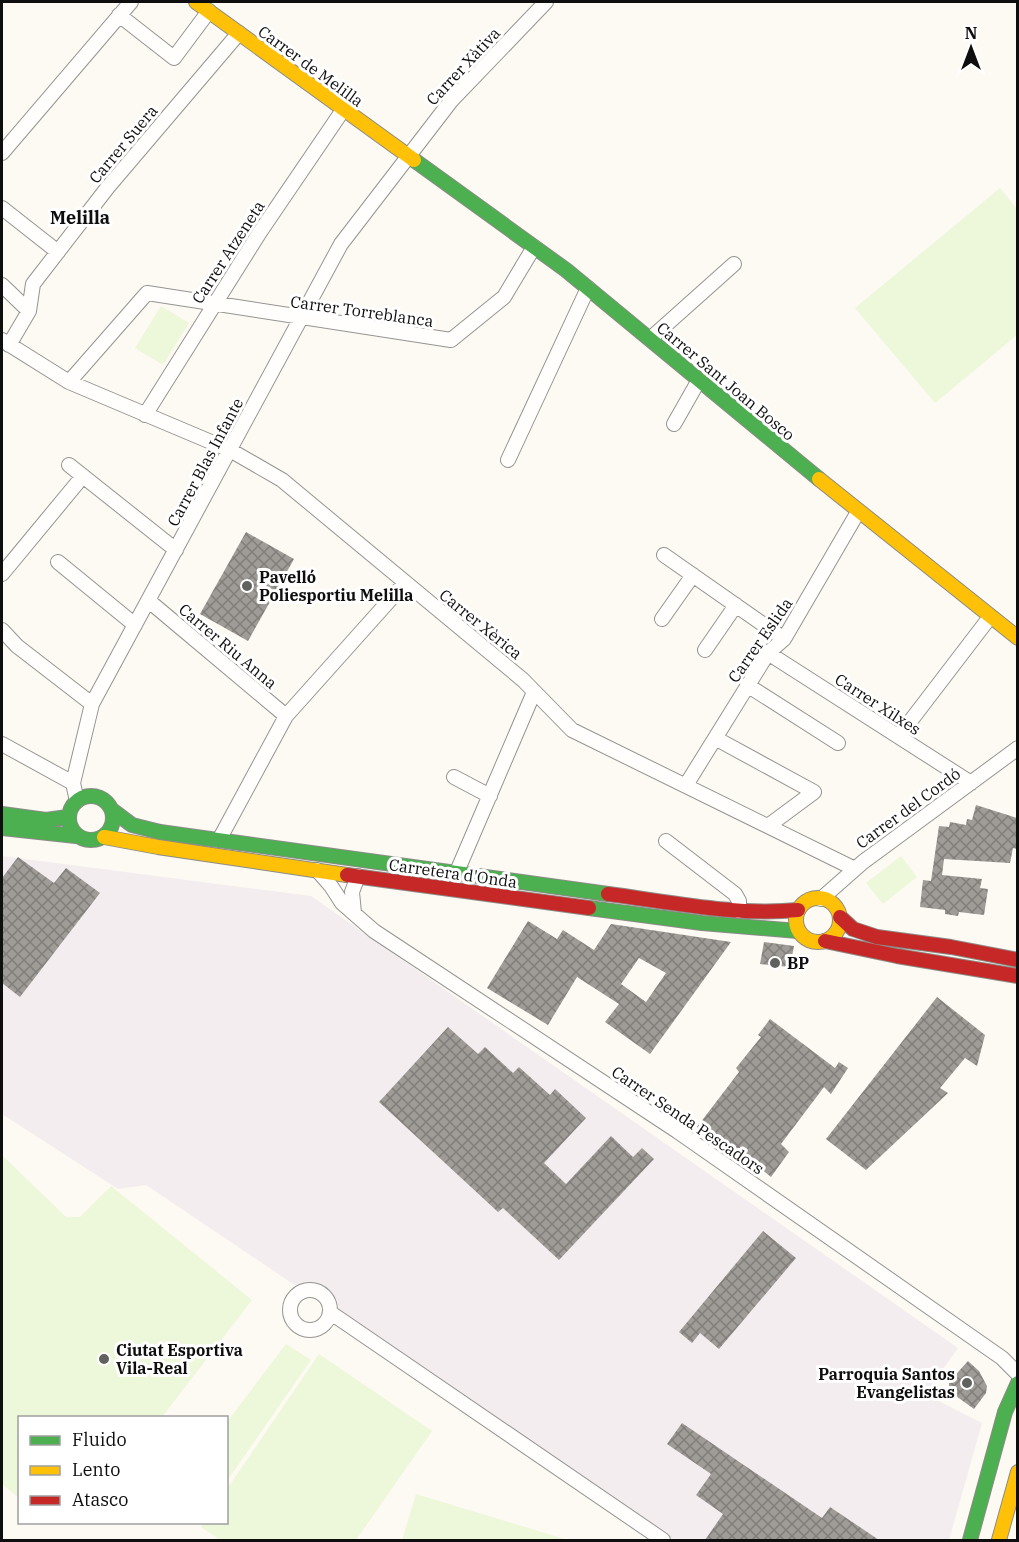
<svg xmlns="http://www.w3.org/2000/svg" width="1019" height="1542" viewBox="0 0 1019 1542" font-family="'IBM Plex Serif',serif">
  <defs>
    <pattern id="building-cross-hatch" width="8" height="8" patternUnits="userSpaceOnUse" patternTransform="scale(1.5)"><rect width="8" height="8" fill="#9f9c98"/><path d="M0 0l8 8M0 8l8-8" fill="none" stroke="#807e7a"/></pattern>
  </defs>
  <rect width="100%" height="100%" fill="#fcfaf2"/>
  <!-- industrial -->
  <path fill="#f4edef" d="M2,856L311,896L958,1348L925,1394L982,1423L949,1540H674L146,1185L118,1189L2,1114Z"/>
  <!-- pitch -->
  <path fill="#edf7da" d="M1000,188L1017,209V335L935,403L855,308Z
    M161,306L189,323L163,365L135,348Z
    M901,856L917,877L883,904L866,883Z
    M2,1155L66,1217H80L111,1186L252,1300L162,1417L20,1418L19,1498L2,1484Z
    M286,1344L311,1360L227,1481V1422Z
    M319,1354L432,1431L356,1540H220L201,1527L204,1523L226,1522L227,1489Z
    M416,1494L568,1540H402Z"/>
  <!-- building -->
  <path fill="url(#building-cross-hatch)" fill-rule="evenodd" d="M246,532L294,559L248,641L200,614Z
    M976,805L1017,818V849L1013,848L1010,863L944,859L942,875L982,879L980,888L988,889L984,915L959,912L958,916L945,914V910L920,907L923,880L931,881L939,826L949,827L950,822L966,825L967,819L972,820Z
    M18,857L54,883L66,868L100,893L20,997L2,983V878Z
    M528,921L557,939L563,930L594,950L611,924L731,942L650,1054L605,1022L619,1004L577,977L548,1025L487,988ZM639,958L666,973L646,1002L621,984Z
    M764,942L794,946L790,967L760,964Z
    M937,997L985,1035L977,1066L965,1058L940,1088L948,1093L866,1170L826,1139Z
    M770,1019L835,1068L839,1062L848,1068L831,1094L824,1087L781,1144L789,1152L771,1177L753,1162L751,1165L735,1150L732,1152L713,1135L710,1138L697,1127L739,1072L736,1068L761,1037L758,1035Z
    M448,1027L478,1054L485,1047L513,1073L519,1067L550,1095L555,1089L586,1118L544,1163L566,1184L611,1136L633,1157L642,1148L654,1159L559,1260L503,1208L498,1212L379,1102Z
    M763,1231L796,1258L719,1349L700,1333L692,1343L679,1332Z
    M968,1361L979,1371L987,1386L986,1393L974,1409L949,1391V1382Z
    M682,1423L822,1518L830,1507L879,1540H705L723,1514L696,1495L711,1474L667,1444Z"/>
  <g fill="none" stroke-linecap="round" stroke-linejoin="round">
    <!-- street casing -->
    <g stroke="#959491" stroke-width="16">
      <path id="street" d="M119,15L174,58L209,11
        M2,153L131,2
        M2,208L58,252
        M2,285L29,311
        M650,339L734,264
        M2,340L69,382L230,450L282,480L523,680L572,730L855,869
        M9,345L29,311L33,284L108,187L239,33
        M69,382L147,293L451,340L504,297L534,247
        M145,415L260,232L343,110
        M674,424L699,380
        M508,460L588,288
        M69,465L176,550
        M664,555L784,639
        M58,562L135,625
        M2,574L83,476
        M149,601L286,716
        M662,619L693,575
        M2,630L17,646L92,704
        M705,650L736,605
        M768,653L971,783
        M747,685L838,743
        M899,736L990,617
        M715,738L814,792L768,826
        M2,744L73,783
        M454,777L490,796
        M686,785L768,653L784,639L858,512
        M77,801L73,783L92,704L341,244L451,101L546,2
        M219,840L286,716L405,583
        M666,841L735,894L739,901V911
        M317,870L331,886L342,903L374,931L677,1131L1002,1358L1017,1373
        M456,874L534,692
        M821,899L863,862L1018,748
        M354,913L352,892L358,876
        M290 1310a20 20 0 1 1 40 0a20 20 0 1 1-40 0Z
        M331,1313L663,1540"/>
    </g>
    <!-- fast casing -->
    <g stroke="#8c8b87" stroke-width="16">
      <path id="fast" d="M414,160L566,270L819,479
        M69 818a22 22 0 1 1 44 0a22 22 0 1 1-44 0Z
        M112,810L132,825L160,832L608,894
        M2,814L46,820L68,817
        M2,828L76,836
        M589,908L702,923L798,931
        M970,1540L1005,1412L1018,1383"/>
    </g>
    <!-- slow casing -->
    <g stroke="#8c8b87" stroke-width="16">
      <path id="slow" d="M196,2L414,160
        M819,479L1018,638
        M104,837L158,847L347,875
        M796 920a22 22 0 1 1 44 0a22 22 0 1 1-44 0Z
        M999,1540L1018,1472"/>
    </g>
    <!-- jam casing -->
    <g stroke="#8c8b87" stroke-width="16">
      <path id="jam" d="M347,875L589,908
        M608,894C670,902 735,916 798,910
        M840,917L853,929L877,937L951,947L1018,960
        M825,941L897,956L1018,976"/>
    </g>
    <!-- street -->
    <use href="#street" stroke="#fffefd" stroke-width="14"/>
    <!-- fast -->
    <use href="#fast" stroke="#4caf50" stroke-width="14"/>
    <!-- slow -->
    <use href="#slow" stroke="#ffc107" stroke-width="14"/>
    <!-- jam -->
    <use href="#jam" stroke="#c62828" stroke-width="14"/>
  </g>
  <!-- markers -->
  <g fill="#61615e" stroke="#fff" stroke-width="2">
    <circle cx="247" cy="586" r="6"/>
    <circle cx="775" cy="963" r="6"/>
    <circle cx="104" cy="1359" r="6"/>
    <circle cx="967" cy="1383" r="6"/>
  </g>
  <g text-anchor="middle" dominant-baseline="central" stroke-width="6" stroke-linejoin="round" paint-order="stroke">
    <!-- street labels -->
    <g font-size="16" fill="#0e0e0e" stroke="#fff">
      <text transform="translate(311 66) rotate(36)">Carrer de Melilla</text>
      <text transform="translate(463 66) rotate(-47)">Carrer Xàtiva</text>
      <text transform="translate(123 144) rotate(-50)">Carrer Suera</text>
      <text transform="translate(228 252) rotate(-57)">Carrer Atzeneta</text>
      <text transform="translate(362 311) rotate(8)">Carrer Torreblanca</text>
      <text transform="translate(726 381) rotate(40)">Carrer Sant Joan Bosco</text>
      <text transform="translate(205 462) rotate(-62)">Carrer Blas Infante</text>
      <text transform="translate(481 624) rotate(39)">Carrer Xèrica</text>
      <text transform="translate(760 640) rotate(-55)">Carrer Eslida</text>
      <text transform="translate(228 646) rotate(40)">Carrer Riu Anna</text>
      <text transform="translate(878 704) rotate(33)">Carrer Xilxes</text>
      <text transform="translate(908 808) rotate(-36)">Carrer del Cordó</text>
      <text transform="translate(453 873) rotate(8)">Carretera d'Onda</text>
      <text transform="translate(688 1120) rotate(34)">Carrer Senda Pescadors</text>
    </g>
    <!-- poi labels -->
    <g font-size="16" font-weight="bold" fill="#0e0e0e" stroke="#fff" text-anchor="start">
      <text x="259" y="577">Pavelló<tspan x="259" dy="18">Poliesportiu Melilla</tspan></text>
      <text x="787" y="963">BP</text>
      <text x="116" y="1350">Ciutat Esportiva<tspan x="116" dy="18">Vila-Real</tspan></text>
      <text x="955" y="1374" text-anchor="end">Parroquia Santos<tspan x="955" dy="18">Evangelistas</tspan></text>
    </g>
    <!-- neighbourhood labels -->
    <g font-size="18" font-weight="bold" fill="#0e0e0e" stroke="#fff">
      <text x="80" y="217">Melilla</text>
    </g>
  </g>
  <!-- border -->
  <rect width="1019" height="1542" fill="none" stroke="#0e0e0e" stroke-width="6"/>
  <!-- legend -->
  <rect x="18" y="1416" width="210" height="108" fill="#ffffff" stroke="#9f9f9f" stroke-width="1.5"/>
  <rect x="30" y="1436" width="30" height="9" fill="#4caf50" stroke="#9f9f9f" stroke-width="1.5"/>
  <text x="72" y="1446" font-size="18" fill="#0e0e0e">Fluido</text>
  <rect x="30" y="1466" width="30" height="9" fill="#ffc107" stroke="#9f9f9f" stroke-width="1.5"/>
  <text x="72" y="1476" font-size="18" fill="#0e0e0e">Lento</text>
  <rect x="30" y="1496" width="30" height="9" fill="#c62828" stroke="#9f9f9f" stroke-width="1.5"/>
  <text x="72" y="1506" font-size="18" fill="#0e0e0e">Atasco</text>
  <!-- north arrow -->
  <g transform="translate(971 48)" stroke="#ffffff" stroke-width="4.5" paint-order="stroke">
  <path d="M0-4.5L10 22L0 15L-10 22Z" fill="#0e0e0e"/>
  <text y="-9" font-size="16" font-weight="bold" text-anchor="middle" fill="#0e0e0e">N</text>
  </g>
</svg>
